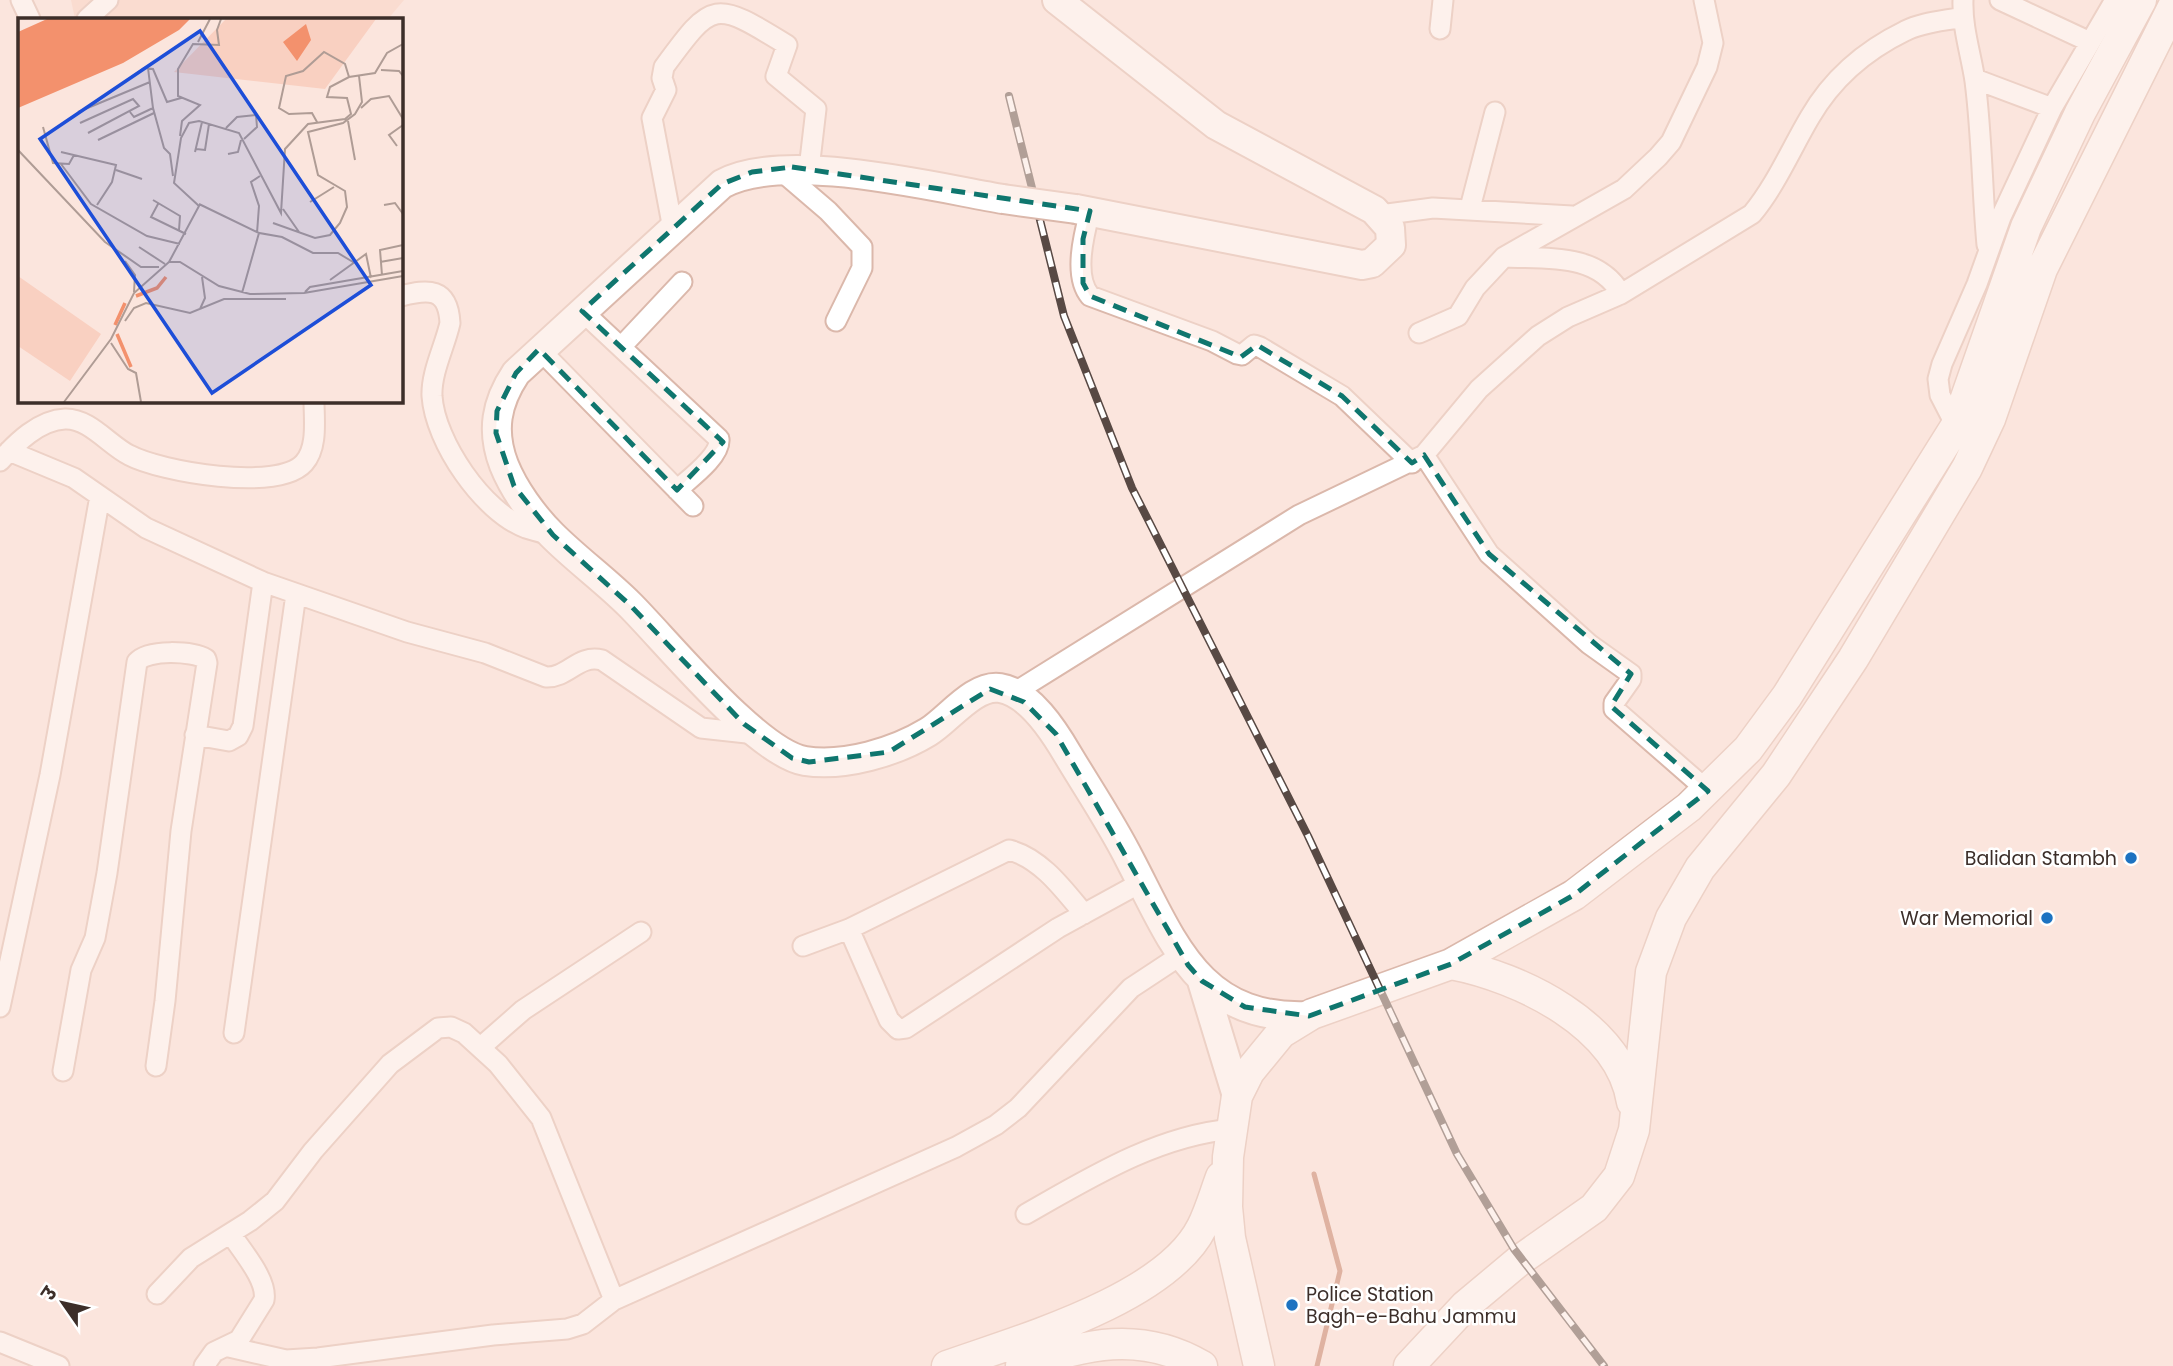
<svg xmlns="http://www.w3.org/2000/svg" width="2173" height="1366" viewBox="0 0 2173 1366" font-family="Poppins,'Noto Sans Devanagari',sans-serif">
  <rect width="100%" height="100%" fill="#fbe5dd"/>
  <!-- green -->
  <path fill="#f9d0c1" d="M71,0H404L388,19H75Z"/>
  <g fill="none" stroke-linecap="round" stroke-linejoin="round">
    <!-- stream -->
    <path stroke="#bc7359" stroke-width="5" d="M1314,1174L1340,1271L1317,1366"/>
    <!-- street casing -->
    <g stroke="#dbb8ab" stroke-width="23">
      <path id="street" d="M21,0L30,19
        M1963,0C1962,28 1971,54 1975,81C1982,135 1982,190 1987,245
        M2000,0L2090,42
        M87,19L108,0
        M1440,29L1443,0
        M1975,79L2052,108
        M779,169L828,211L862,247V268L836,321
        M1470,208L1495,112
        M1090,211C1084,234 1073,276 1090,296L1212,341L1237,354L1242,355L1254,345L1260,347L1342,396L1412,463
        M1380,215L1433,208L1572,216
        M673,229L652,118L666,90L662,78L664,67C713,0 714,0 787,45L776,76L816,109L809,169
        M1506,257C1548,259 1598,253 1621,294
        M401,296C428,289 448,287 450,323C445,346 431,372 432,396C435,442 483,512 526,528C535,531 544,533 552,535
        M582,311L719,439C721,456 689,479 677,490
        M1419,333L1458,316L1475,288L1504,257L1624,189L1658,157L1671,142L1707,67L1713,43L1704,0
        M621,347L682,282
        M539,349L693,506
        M1956,426L1940,395L1938,379L1942,364L1977,284L2001,217L2052,108L2115,0
        M9,451L74,478L146,528L263,582L407,632L485,653L546,677C568,678 578,654 602,660L701,728L756,734
        M0,461C16,443 39,420 65,419C89,418 109,445 129,455C161,472 278,492 304,463C318,447 314,420 314,401
        M1012,694L1299,515L1424,455
        M195,735L229,741L238,736L243,726L263,582
        M1708,791L1614,709V703L1631,679V674L1589,644L1489,554L1424,455L1479,389L1538,336L1568,317L1621,294L1752,214C1776,185 1791,149 1810,117C1832,79 1866,50 1905,31C1922,22 1944,21 1963,17
        M849,929L889,1020L898,1029L906,1028L1058,928L1142,882
        M803,946L849,929L1009,850C1041,858 1064,890 1084,914
        M0,1007L50,775L100,496
        M234,1033L296,594
        M481,1047L523,1010L641,932
        M63,1071L81,970L95,938L107,873L137,662C148,649 192,651 206,659L207,663L181,831L165,1001L156,1066
        M1026,1214C1091,1177 1157,1136 1232,1129
        M157,1294L191,1258L250,1221L275,1201L313,1151L390,1064L438,1028L451,1027L464,1033L498,1064L541,1118L614,1300
        M0,1342L59,1366
        M229,1347L286,1360L318,1358L493,1335L567,1329L583,1324L614,1300L956,1147L996,1125L1018,1108L1131,988L1181,955
        M204,1366L214,1352L239,1340L264,1300C268,1280 241,1250 231,1234"/>
    </g>
    <!-- secondary casing -->
    <g stroke="#dbb8ab" stroke-width="32">
      <path id="secondary" d="M1057,0L1216,125L1374,210L1390,228L1391,245L1372,263L1362,265L1076,209
        M1003,199C932,187 783,150 722,184L516,373C496,403 491,431 504,465C514,490 533,516 552,535C577,560 605,580 630,605C667,642 757,753 805,761C845,767 895,752 928,732C948,720 974,684 1000,688C1030,693 1054,731 1068,755C1089,790 1112,824 1130,860C1173,942 1199,1021 1309,1016
        M1202,981L1237,1096"/>
    </g>
    <!-- primary casing -->
    <g stroke="#dbb8ab" stroke-width="33">
      <path id="primary" d="M1451,964C1520,977 1620,1025 1632,1102
        M947,1366C1020,1340 1166,1299 1202,1227C1210,1211 1215,1193 1221,1177
        M1021,1366C1084,1344 1141,1330 1202,1366
        M1259,1366L1230,1238L1227,1207L1228,1157L1237,1096L1249,1072L1281,1033L1312,1014L1451,964L1574,895L1689,807L1748,749L1787,696L1956,426L2026,227L2080,113L2141,0
        M1409,1366L1465,1306L1520,1260L1594,1208L1619,1176L1634,1130L1651,972L1671,918L1700,868L1776,775L1853,659L1967,468L1990,419L2042,269L2173,7"/>
    </g>
    <!-- street -->
    <use href="#street" stroke="#fff" stroke-width="19"/>
    <!-- secondary -->
    <use href="#secondary" stroke="#fff" stroke-width="28"/>
    <!-- primary -->
    <use href="#primary" stroke="#fff" stroke-width="30"/>
    <!-- rail casing -->
    <g stroke="#584944" stroke-width="8">
      <path id="rail" d="M1009,96L1064,316L1132,488L1308,836L1457,1154L1514,1249L1604,1366"/>
    </g>
    <!-- rail -->
    <use href="#rail" stroke="#fff" stroke-width="5" stroke-dasharray="16" stroke-linecap="butt"/>
    <!-- secondary-bridge casing -->
    <g stroke="#dbb8ab" stroke-width="32" stroke-linecap="butt">
      <path id="secondary-bridge" d="M1003,199L1076,209"/>
    </g>
    <!-- secondary-bridge -->
    <use href="#secondary-bridge" stroke="#fff" stroke-width="28"/>
  </g>
  <!-- marked area -->
  <path d="M0 0H2173V1366H0ZM792,167L1090,211L1083,239V283L1090,296L1241,357L1257,345L1342,396L1412,463L1424,455L1489,554L1631,674L1611,706L1708,791L1574,895L1451,964L1309,1016L1245,1007L1202,981L1188,965L1056,734L1024,702L990,689L889,752L809,762L792,758L744,724L631,606L553,535L514,486L496,433L497,411L516,373L539,349L677,490L723,442L582,311L722,184L752,172Z" fill="#fbe5dd" fill-opacity=".55" fill-rule="evenodd"/>
  <path fill="none" stroke="#0f766e" stroke-width="5" stroke-dasharray="14 9" stroke-linejoin="round" d="M792,167L1090,211L1083,239V283L1090,296L1241,357L1257,345L1342,396L1412,463L1424,455L1489,554L1631,674L1611,706L1708,791L1574,895L1451,964L1309,1016L1245,1007L1202,981L1188,965L1056,734L1024,702L990,689L889,752L809,762L792,758L744,724L631,606L553,535L514,486L496,433L497,411L516,373L539,349L677,490L723,442L582,311L722,184L752,172Z"/>
  <!-- markers -->
  <g fill="#1d73c1" stroke="#fff" stroke-width="2.5">
    <circle cx="2131" cy="858" r="7"/>
    <circle cx="2047" cy="918" r="7"/>
    <circle cx="1292" cy="1305" r="7"/>
  </g>
  <g text-anchor="middle" dominant-baseline="central" stroke-width="5" stroke-linejoin="round" paint-order="stroke">
    <!-- poi labels -->
    <g font-size="19" fill="#3c2e29" stroke="#fff" text-anchor="end">
      <text x="2117" y="858">Balidan Stambh</text>
      <text x="2033" y="918">War Memorial</text>
      <text x="1306" y="1294" text-anchor="start">Police Station<tspan x="1306" dy="22">Bagh-e-Bahu Jammu</tspan></text>
    </g>
  </g>
  <!-- overview -->
  <g transform="translate(18 18)">
    <rect width="385" height="385" fill="#fbe5dd"/>
    <path d="M208,1H358L307,71L156,54ZM0,258L83,316L52,363L0,328Z" fill="#f9d0c1"/>
    <path d="M29,1H172L161,12L105,45L0,90V14ZM288,6L293,22L279,43L265,24Z" fill="#f3916d"/>
    <path fill="none" stroke="#f3916d" stroke-width="3.5" d="M118,278L139,270L148,259M97,307L107,285M99,316L113,349"/>
    <path fill="none" stroke="#af9c95" stroke-width="2" d="M180,24L192,1M130,50L135,90L146,130L152,136L155,158M363,52L381,53L385,58M112,60L126,50L135,51L149,84L163,80M343,90L353,81L371,78L385,101M60,94L132,64M112,94L116,99L135,90M330,103L337,142M299,104L294,95L271,96L261,90L268,58L285,53L306,34L327,46L331,59M62,105L115,81L121,88L70,115M25,109L35,145L51,146L56,137M208,110L219,99L238,97L239,109L226,121M162,118L164,103L182,87L160,78V51L175,26L201,27L199,12L203,1M80,122L136,95M379,128L371,117L385,107M178,131L187,132L191,106M0,132L87,224L123,249H141M43,134L98,147L94,164L79,187M177,134L184,104M210,136L220,134L223,122M43,146L73,186L129,218L162,226M98,152L124,161M135,182L162,198L161,212M292,184L316,169M140,186L133,199L168,216M181,186L241,215M366,187L377,185L385,196M265,191L281,214M255,205L297,220L312,217L322,205L329,189L327,173L300,157L290,114L325,105L337,96L344,84L341,58M239,215L241,188L233,164L242,158M121,229L147,246M107,243L117,257L116,274M151,244L181,188L156,165L163,120L171,105L181,103L221,115L263,195L267,131L290,106L327,101L333,96L329,80L309,79L312,69L331,59L357,55L369,35L385,26M362,244L385,240M364,257L362,232L385,227M312,262L348,236L353,260M287,274L292,269L385,253M224,275L241,215L264,219L295,235H320L335,244M182,291L187,280L184,259M107,303L116,290L128,285L172,295L206,281H268M93,325L110,351L118,355L123,384M46,384L93,321L116,275L151,244H162L201,268L232,276L286,275L385,258"/>
    <path fill="#1d4ed8" fill-opacity="0.15" stroke="#1d4ed8" stroke-width="3.5" d="M182,13L353,267L194,375L22,121Z"/>
    <rect width="385" height="385" fill="none" stroke="#3c2e29" stroke-width="3.5"/>
  </g>
  <!-- north arrow -->
  <g transform="translate(63 1303) rotate(304)" stroke="#ffffff" stroke-width="5" paint-order="stroke">
  <path d="M0-5L12 26L0 18L-12 26Z" fill="#3c2e29"/>
  <text y="-10" font-size="19" font-weight="bold" text-anchor="middle" fill="#3c2e29">उ</text>
  </g>
</svg>
